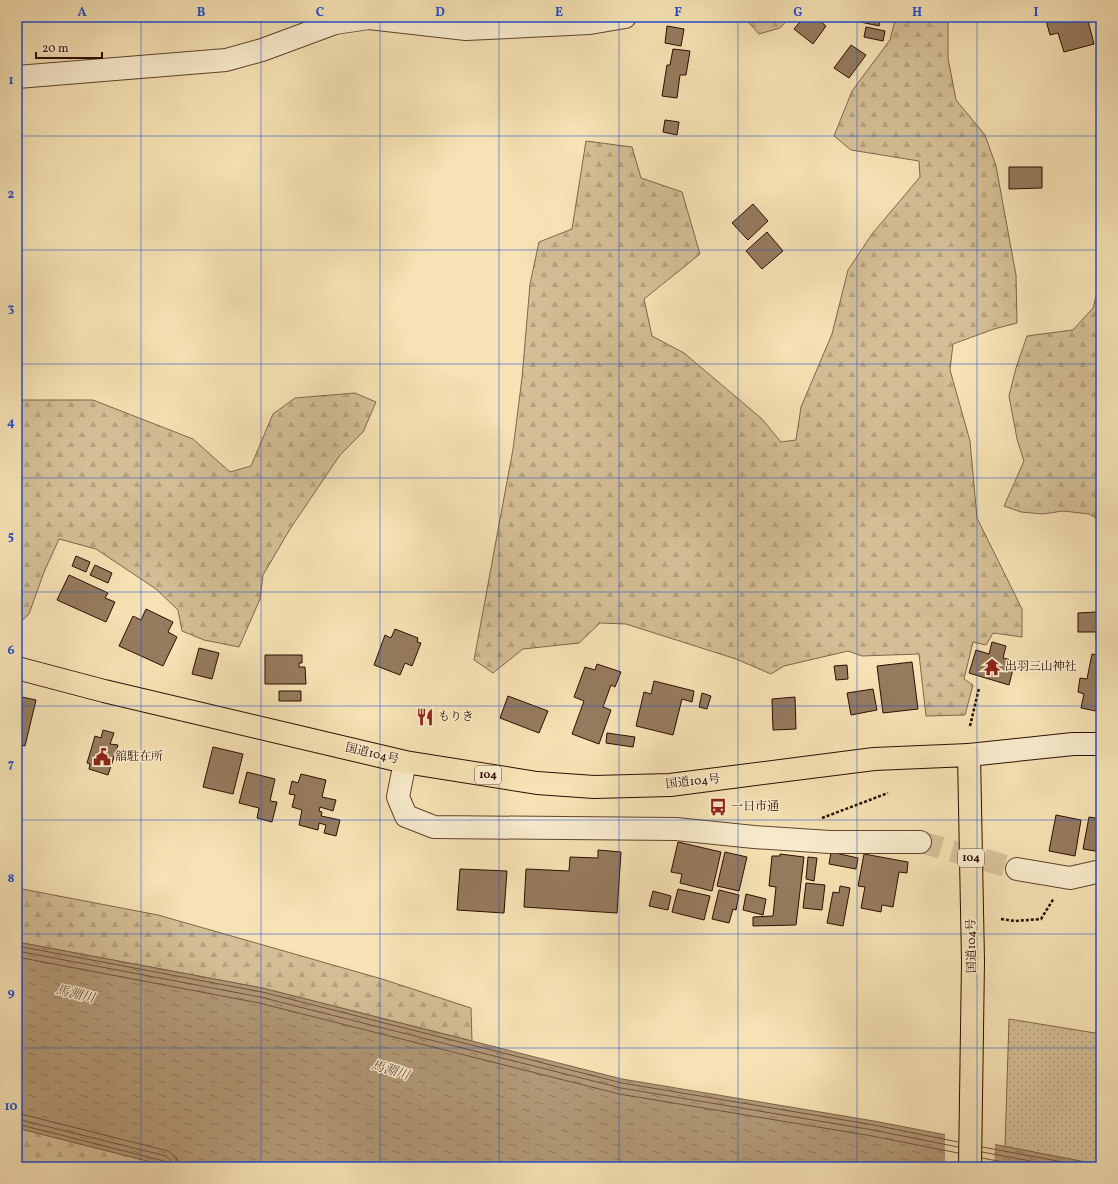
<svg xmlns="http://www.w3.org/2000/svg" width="1118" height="1184" viewBox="0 0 1118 1184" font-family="Vollkorn,'Noto Serif JP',serif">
  <defs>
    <pattern id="grass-dots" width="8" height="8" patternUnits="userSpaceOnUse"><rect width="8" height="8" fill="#d4be95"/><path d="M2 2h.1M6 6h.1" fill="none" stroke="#b6a27f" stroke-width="1.8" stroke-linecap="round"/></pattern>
    <pattern id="forest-firs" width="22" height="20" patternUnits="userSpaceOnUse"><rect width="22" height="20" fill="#d4be95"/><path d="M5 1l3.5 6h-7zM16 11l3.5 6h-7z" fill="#b6a27f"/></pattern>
    <pattern id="water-ripples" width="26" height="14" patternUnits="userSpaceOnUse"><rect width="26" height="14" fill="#b29977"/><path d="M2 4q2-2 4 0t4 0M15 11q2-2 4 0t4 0" fill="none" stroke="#917b5f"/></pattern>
  </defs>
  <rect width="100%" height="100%" fill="#f6e2b4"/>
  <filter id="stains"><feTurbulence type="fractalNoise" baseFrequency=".005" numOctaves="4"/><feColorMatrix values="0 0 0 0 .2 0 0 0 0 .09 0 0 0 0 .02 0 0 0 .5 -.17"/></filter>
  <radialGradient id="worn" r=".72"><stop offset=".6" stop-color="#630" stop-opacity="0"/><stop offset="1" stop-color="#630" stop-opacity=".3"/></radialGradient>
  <!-- grass -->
  <path fill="url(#grass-dots)" stroke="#80654a" d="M1009,1019L1101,1034V1165L1005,1147Z"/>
  <!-- forest -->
  <path fill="url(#forest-firs)" stroke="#80654a" d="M744,17H790L780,28L759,34Z
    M896,17H948V58L956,100L985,135L996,166L1016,275L1017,323L994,329L953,344L950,370L970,441L977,518L1022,609V637L993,633L986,645L973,642L964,679L973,685L965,715L926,716L919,654L862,656L848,651L784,666L771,674L736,659L626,624L600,623L579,643L523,649L493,673L474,660L513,449L522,378L530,284L539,242L572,229L586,141L632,147L641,178L682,192L700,254L644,299L652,336L684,353L762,419L781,442L796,440L801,407L832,334L848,270L872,234L920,177L919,161L851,150L834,136L852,91L890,40Z
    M1101,276V521L1089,514L1063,511L1043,514L1021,512L1004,506L1024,461L1017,439L1009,396L1016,368L1027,336L1073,330L1093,308Z
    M355,393L376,402L363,432L340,455L290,529L263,575L260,599L239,647L204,640L182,631L178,610L156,589L96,549L59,539L44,572L29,614L17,625V400H93L193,439L230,472L251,466L273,414L295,398Z
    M17,888L158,915L382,979L471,1008L472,1041L262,988L17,942Z
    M17,1128L171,1167H17Z"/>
  <!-- water -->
  <path fill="url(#water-ripples)" stroke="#7d6147" d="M17,942L262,988L622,1079L874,1121L1101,1165V1167H171L17,1128Z"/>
  <!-- pier -->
  <path fill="#f6e2b4" d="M945,1133L995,1143L994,1167H945Z"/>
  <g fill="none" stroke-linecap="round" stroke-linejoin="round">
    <!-- shore -->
    <path stroke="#70523c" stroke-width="1" d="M17,946L262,992L622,1083L874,1125L958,1142
      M17,951L260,997L621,1088L873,1130L958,1147
      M17,957L259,1003L619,1094L872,1136L958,1153
      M17,1113L168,1151L176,1157L179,1167
      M17,1119L166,1156L171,1161L173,1167
      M17,1124L164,1161L167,1163L168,1167
      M982,1147L1090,1167
      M982,1152L1062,1167
      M982,1158L1029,1167"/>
  </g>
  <!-- building -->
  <path fill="#967b5e" stroke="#2d0c00" d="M804,17H815L826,26L813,44L794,29Z
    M857,17H881L879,26L856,21Z
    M1045,17H1087L1094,44L1064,52L1058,33L1050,35Z
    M667,26L684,29L681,46L665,43Z
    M866,27L885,31L883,41L864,37Z
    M851,45L866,55L849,78L834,68Z
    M673,49L690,51L686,75H680L677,98L662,96L667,65H670Z
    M665,120L679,122L677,135L663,132Z
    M1009,167H1042V188L1009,189Z
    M753,204L768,221L748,240L732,223Z
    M767,232L783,251L762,269L746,251Z
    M76,556L90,562L86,572L72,566Z
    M95,565L112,573L108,583L90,575Z
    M69,575L108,593L105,598L115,602L106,622L57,600Z
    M146,609L173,622L168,632L177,637L163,666L119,646L133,616L141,620Z
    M1096,612H1101V640H1096V632H1078V613Z
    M395,629L418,638L417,642L421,643L412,666L405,663L400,675L374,665L385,635L391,638Z
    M992,642L1006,646L1003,658L1015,661L1009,685L969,673L976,650L989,654Z
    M199,648L219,653L212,679L192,674Z
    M1092,654L1101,656V712L1081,708L1084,694L1078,692L1080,678L1087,679Z
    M265,655H302V663H299V667H305L306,684H265Z
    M912,662L918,709L883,713L877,666Z
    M597,664L621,672L615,687L611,685L603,707L611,710L599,744L572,734L584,701L574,697L585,667L595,670Z
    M847,665L848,679L836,680L834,666Z
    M654,681L694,691L692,702L682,699L673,735L636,726L644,692L651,694Z
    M873,689L877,710L851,715L847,693Z
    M279,691H301V701H279Z
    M702,693L711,696L707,709L699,707Z
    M17,696L36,700L25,746L21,745L17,761Z
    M508,696L548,711L539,733L500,718Z
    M795,697L796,729L773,730L772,699Z
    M103,730L114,733L110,744L118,745L108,775L89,769L90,764L87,763L95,736L101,738Z
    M607,733L635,737L633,747L606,743Z
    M213,747L243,754L233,794L203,787Z
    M247,772L275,779L270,801L277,802L272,822L257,818L259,808L239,803Z
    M301,774L326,780L322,797L336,800L333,811L320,807L319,811L322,812L321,816L340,820L336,836L324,833L326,825L319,823L318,830L299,825L302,810L292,807L295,795L289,794L292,781L298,783Z
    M1056,815L1081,820L1075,856L1049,851Z
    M1089,817L1101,819V852L1083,849Z
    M678,842L721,852L712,891L680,883L682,874L671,872Z
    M598,850L621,852L617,913L524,907L526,869L569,871L570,857L598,858Z
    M725,852L747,857L739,891L717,886Z
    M831,852L858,858L856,869L829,864Z
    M780,854L804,857L796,925L753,926V917L773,916L776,887L769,886L772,856H780Z
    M864,854L908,862L907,873L899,872L893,907L882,905L881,912L861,908L865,887L858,886Z
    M808,857L817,858L814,881L806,879Z
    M460,869L507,871L504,913L457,910Z
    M806,883L825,885L822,910L803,908Z
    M840,886L850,888L843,926L827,923L833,892L839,893Z
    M678,889L710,896L704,920L672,912Z
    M719,890L739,895L736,910L733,909L729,923L712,919Z
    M653,891L671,896L668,910L649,906Z
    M746,894L766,899L763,915L743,910Z"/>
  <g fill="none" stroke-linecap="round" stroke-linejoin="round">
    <!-- street-tunnel -->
    <path stroke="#d8c299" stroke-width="22" stroke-dasharray="22 11" stroke-linecap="butt" d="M920,842L1017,869"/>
    <!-- street casing -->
    <g stroke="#5f422d" stroke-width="24">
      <path id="street" d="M17,77L226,60L262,50L335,23L369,18L466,29L590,23L625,17
        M405,762L398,797L406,816L434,827L676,829L754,837L830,842H920
        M1017,869L1070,878L1101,871"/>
    </g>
    <!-- secondary casing -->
    <g stroke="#2d0c00" stroke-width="24">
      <path id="secondary" d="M969,755L1073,744H1101"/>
    </g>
    <!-- highway casing -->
    <g stroke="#2d0c00" stroke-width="24">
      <path id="highway" d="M17,668L104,691L405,762L537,783L594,787L670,785L874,759L969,755L973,961L970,1167"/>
    </g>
    <!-- path -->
    <path stroke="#2d0c00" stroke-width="2.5" stroke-dasharray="3 2" stroke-linecap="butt" d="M970,726L979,688
      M822,818L888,793
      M1001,919L1015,921L1041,919L1054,898"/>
    <!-- street -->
    <use href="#street" stroke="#f9ecce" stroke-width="22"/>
    <!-- secondary -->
    <use href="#secondary" stroke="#f9ecce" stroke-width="22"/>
    <!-- highway -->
    <use href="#highway" stroke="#f6e2b4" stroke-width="22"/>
  </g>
  <!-- grid -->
  <path fill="none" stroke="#1d4ed8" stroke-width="1" stroke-opacity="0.55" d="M141,17V1167M261,17V1167M380,17V1167M499,17V1167M619,17V1167M738,17V1167M857,17V1167M977,17V1167M17,136H1101M17,250H1101M17,364H1101M17,478H1101M17,592H1101M17,706H1101M17,820H1101M17,934H1101M17,1048H1101"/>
  <!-- icons -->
  <defs>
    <g id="temple-bare" transform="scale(1.38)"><path d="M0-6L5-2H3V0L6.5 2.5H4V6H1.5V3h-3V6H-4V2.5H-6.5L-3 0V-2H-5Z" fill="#8f2418" stroke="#f9ecce" stroke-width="2.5" paint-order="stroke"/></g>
    <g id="restaurant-bare" transform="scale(1.38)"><path d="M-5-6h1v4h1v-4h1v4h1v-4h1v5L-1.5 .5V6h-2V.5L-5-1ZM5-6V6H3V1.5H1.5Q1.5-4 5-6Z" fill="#8f2418" stroke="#f9ecce" stroke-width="2.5" paint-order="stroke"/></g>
    <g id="civic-bare" transform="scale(1.38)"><path d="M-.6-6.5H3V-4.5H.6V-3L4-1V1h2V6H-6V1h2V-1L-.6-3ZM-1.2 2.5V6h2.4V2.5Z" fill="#8f2418" stroke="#f9ecce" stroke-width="2.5" paint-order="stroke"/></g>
    <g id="bus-bare" transform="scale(1.38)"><path d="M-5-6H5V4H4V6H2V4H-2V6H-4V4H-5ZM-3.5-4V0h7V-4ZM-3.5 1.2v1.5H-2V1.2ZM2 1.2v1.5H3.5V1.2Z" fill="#8f2418" stroke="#f9ecce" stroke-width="2.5" paint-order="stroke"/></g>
  </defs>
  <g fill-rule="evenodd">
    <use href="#temple-bare" x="992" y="667"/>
    <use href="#restaurant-bare" x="425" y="717"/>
    <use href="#civic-bare" x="102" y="757"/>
    <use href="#bus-bare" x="718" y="807"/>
  </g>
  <g text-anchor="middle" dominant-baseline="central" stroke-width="3" stroke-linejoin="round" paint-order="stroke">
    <!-- shield labels -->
    <g fill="#f9ecce" stroke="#6a4f3e" stroke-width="1">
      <rect x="475" y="766" width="26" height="18" rx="3"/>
      <rect x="958" y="849" width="26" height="18" rx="3"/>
    </g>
    <g font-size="11" font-weight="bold" fill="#2d0c00">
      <text x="488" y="775">104</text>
      <text x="971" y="858">104</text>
    </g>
    <!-- poi labels -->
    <g font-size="12" fill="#2d0c00" stroke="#f9ecce" text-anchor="start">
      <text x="1005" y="667">出羽三山神社</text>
      <text x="438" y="717">もりき</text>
      <text x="115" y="757">舘駐在所</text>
      <text x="731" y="807">一日市通</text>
    </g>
    <!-- street labels -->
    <g font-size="12" fill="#2d0c00" stroke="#f9ecce">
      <text transform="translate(372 754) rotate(13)">国道104号</text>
      <text transform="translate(693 782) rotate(-6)">国道104号</text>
      <text transform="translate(972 946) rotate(-91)">国道104号</text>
    </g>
    <!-- water labels -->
    <g font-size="13" font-style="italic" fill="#694b36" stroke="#f9ecce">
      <text transform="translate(75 995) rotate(13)">馬淵川</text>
      <text transform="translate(390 1071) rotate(17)">馬淵川</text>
    </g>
  </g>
  <!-- margin -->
  <rect width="1118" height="1184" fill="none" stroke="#f6e2b4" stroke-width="44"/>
  <!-- scale -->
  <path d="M36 52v6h66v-6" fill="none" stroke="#2d0c00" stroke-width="2"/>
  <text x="42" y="52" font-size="12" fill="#2d0c00" stroke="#f9ecce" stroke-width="3" paint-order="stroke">20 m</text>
  <rect x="22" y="22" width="1074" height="1140" fill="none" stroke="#1d4ed8" stroke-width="1.5"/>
  <g font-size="13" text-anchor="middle" font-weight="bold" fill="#1d4ed8">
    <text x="82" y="16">A</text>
    <text x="201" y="16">B</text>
    <text x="320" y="16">C</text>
    <text x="440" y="16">D</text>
    <text x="559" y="16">E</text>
    <text x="678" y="16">F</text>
    <text x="798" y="16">G</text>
    <text x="917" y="16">H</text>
    <text x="1036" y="16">I</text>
    <text x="11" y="84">1</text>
    <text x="11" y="198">2</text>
    <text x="11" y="312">3</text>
    <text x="11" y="426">4</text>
    <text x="11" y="540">5</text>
    <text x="11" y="654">6</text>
    <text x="11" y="768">7</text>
    <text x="11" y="882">8</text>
    <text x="11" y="996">9</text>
    <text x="11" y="1110">10</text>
  </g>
  <rect width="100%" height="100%" filter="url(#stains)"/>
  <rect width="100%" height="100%" fill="url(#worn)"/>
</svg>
